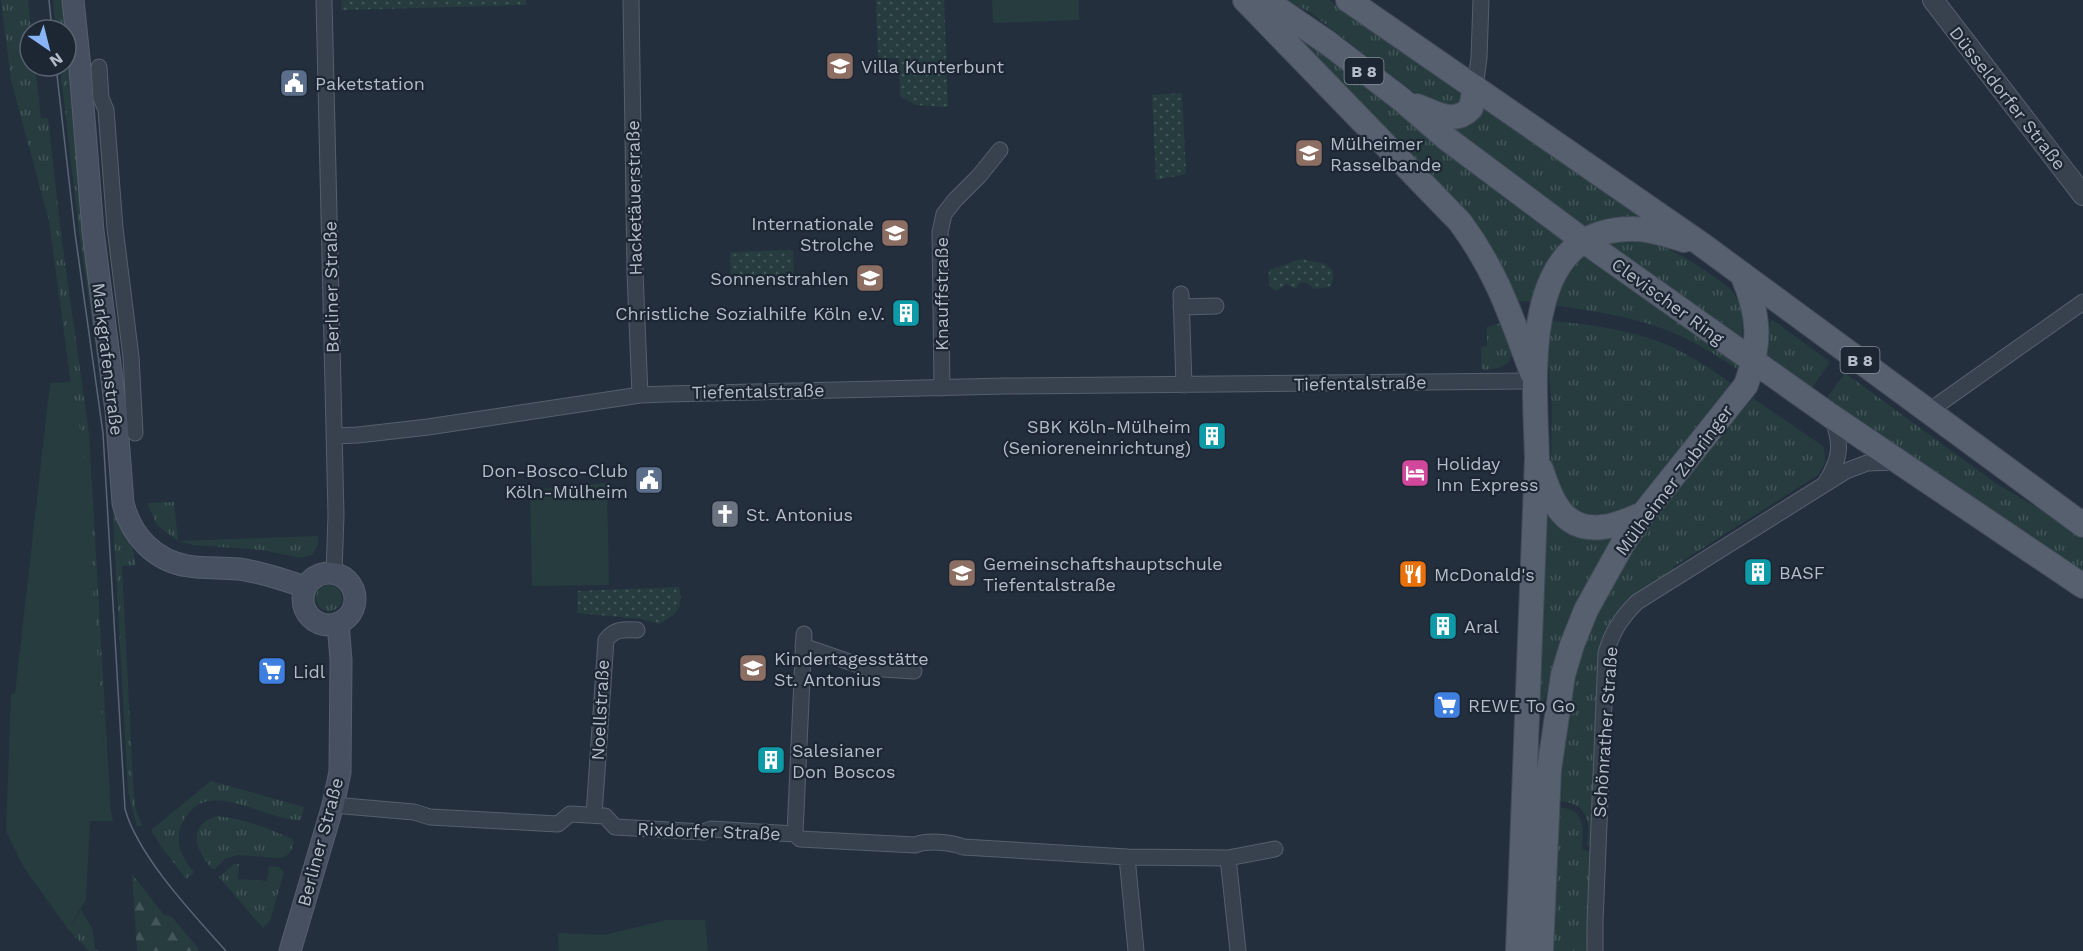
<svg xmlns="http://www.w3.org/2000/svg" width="2083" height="951" viewBox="0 0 2083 951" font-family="'Work Sans',sans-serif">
  <defs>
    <pattern id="grass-tufts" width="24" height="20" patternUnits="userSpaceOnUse" patternTransform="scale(1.5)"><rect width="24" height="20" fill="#263c3f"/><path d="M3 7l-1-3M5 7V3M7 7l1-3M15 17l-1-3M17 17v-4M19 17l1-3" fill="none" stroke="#435659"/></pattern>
    <pattern id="forest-firs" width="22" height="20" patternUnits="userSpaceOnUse" patternTransform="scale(1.5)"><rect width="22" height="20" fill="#263c3f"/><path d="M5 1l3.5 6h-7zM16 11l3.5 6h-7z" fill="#435659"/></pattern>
    <pattern id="park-dots" width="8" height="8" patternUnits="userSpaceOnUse" patternTransform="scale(1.5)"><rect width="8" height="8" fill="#263c3f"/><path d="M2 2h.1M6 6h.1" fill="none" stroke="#435659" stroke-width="1.8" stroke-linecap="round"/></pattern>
  </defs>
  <rect width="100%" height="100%" fill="#242f3e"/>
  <!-- grass -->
  <path fill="url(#grass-tufts)" d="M1,0H28L31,30L30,66H35L41,118H48L61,234L89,434L111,816L107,794L98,669L73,399L49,221L11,80Z
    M53,0H62L65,30H56Z
    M1287,0H1329L1466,94L1463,106L1428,103L1311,13Z
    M1283,24L1567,241L1533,302L1515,301Z
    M66,33L132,544L136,565L122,566L133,783L135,807L142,825L137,827L128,791L112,499L105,412L79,232L60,66H66Z
    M1480,104L1644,218L1585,228L1453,130V126Z
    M1627,239C1664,242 1686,257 1716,278C1723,284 1732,288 1736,297C1743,310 1743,324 1742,338L1608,245Z
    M1584,254L1740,366L1739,370C1722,359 1705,348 1687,339C1645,318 1599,312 1553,305L1567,272Z
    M1771,320H1773L1830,362L1811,389L1765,356Z
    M1551,321C1588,324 1625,329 1660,342C1686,352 1709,368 1731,383L1638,500L1627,509L1608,520L1567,510L1551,466L1552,404L1548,362Z
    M1504,322C1512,350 1523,367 1484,370L1481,368V347L1487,346V327Z
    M1845,373L1997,484L2050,515L2083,538V573L1826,399Z
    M1753,398L1824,447L1825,463L1818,475L1673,567L1674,570C1631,598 1607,605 1598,661L1591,846L1587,845C1592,818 1585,801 1555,801L1570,689L1589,628L1612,581L1644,532L1707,452Z
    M174,502L178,541L318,536V545L312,555L301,558L262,550L193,545L178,541L157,525L147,503Z
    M1542,503L1616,532L1585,588L1539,714Z
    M316 598a13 13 0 1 1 26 0a13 13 0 1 1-26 0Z
    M211,781L304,807L301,820C263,821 204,772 181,826C174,843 183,860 194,872L186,879L163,849L151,830Z
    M1554,807C1586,808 1583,824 1582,849L1591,852L1588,951H1552Z
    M216,816C243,818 270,829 294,840C292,850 291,855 281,858L237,855L225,859L213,870C196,850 185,828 216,816Z
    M234,864H239L238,879L267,881L269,866L279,867L284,872L270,921L263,928L219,877Z
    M81,910L92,928L95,949L99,951H89L68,929Z"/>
  <!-- forest -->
  <path fill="url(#forest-firs)" d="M132,874L164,915L171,916L198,948V951H137Z"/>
  <!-- park -->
  <path fill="url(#park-dots)" d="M341,0H526L527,5L342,10Z
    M876,0H944L948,107L915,105L900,96L899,58H878Z
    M1182,93L1186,174L1156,180L1152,95Z
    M793,250L794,281L731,283L730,252Z
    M1301,259L1325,264L1333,271V279L1330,287L1313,289C1310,283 1306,282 1300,283L1295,289L1287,284C1272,297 1267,287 1269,270Z
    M679,587C684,609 677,614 659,624L642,619L577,613L578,591Z"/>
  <!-- garden -->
  <path fill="#263c3f" d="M992,0H1079V20L993,23Z
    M71,382L73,399L76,404L84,456L107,794L113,821H90L86,900L68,929L24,868L6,831L11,694H15L50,383Z
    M607,483L609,585L532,586L530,490Z
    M666,920H705L708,951H559L558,933L604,935Z"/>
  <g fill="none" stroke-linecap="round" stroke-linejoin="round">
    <!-- minor casing -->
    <g stroke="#565f6c" stroke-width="17">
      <path id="minor" d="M324,0L336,515L334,573
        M631,0L635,272L640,395
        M99,67L101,98L106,110L115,228L131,357L135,433
        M1475,87L1479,58L1481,0
        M1181,294L1184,385
        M1181,307L1216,306
        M942,388L940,232L944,214L955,200L979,176L1000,150
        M1929,411L2083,302
        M334,436L358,435L428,427L640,395L667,394L1006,386L1535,381
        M1826,482C1841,458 1842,444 1832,417
        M803,646L867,668L914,671
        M333,805L414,812L430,817L558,824L570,814L605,816L615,827L704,832L711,829L795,834L800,839L915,845C928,840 951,842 963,847L1127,857L1228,858L1275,849
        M594,815L606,640C614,629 624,629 637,630
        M795,834L804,634
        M1127,857L1136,951
        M1228,858L1238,951
        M1595,951V923L1606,653C1612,632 1621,618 1637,602L1846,471L1867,463L1898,462"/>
    </g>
    <!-- tertiary casing -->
    <g stroke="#565f6c" stroke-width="22">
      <path id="tertiary" d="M1933,0L2083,195"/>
    </g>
    <!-- secondary casing -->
    <g stroke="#565f6c" stroke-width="23">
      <path id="secondary" d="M73,0L80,68L93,231L116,411L123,503C131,536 155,561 188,566C205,569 222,567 239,569C262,572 284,580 305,587
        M303 599a26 26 0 1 1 52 0a26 26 0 1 1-52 0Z
        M290,951L333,805L340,772L341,660L338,623"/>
    </g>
    <!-- primary casing -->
    <g stroke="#414a57" stroke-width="26">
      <path id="primary" d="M1245,0L1460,222C1497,272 1511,316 1532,373
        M1265,0L1328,43L1401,99L1446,138L1584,241L1831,416L2083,586
        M1348,0L1701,244L2083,525
        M1417,106C1436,113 1454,126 1471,108L1475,87
        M1541,469C1551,500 1563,532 1603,527C1616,526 1630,519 1643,514
        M1518,951L1537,458C1535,380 1517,226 1635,229C1651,229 1668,235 1684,240
        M1541,951L1549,770L1563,675L1572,645L1586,610L1622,545L1643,514L1746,385C1761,343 1760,316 1742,274"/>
    </g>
    <!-- minor -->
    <use href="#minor" stroke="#38414e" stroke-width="15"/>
    <!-- tertiary -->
    <use href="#tertiary" stroke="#38414e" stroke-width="20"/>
    <!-- secondary -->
    <use href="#secondary" stroke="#465061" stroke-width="21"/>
    <!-- primary -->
    <use href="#primary" stroke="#56606e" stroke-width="24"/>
    <!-- tram -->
    <path stroke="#5a6575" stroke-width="1.5" d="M49,0L52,30
      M56,66L75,233L103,433L125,809C138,856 193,914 226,951"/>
  </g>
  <!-- icons -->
  <defs>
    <g id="school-square" transform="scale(1.5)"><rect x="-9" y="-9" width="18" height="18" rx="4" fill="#8d6e63" stroke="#1d2633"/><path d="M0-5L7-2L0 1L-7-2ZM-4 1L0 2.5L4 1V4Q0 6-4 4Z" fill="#fff"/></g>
    <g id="civic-square" transform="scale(1.5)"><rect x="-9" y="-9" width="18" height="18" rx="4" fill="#5c6f8a" stroke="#1d2633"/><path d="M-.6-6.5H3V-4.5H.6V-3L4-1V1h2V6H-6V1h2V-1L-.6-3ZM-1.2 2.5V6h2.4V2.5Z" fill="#fff"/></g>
    <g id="building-square" transform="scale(1.5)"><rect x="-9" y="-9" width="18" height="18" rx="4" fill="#0f9aa8" stroke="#1d2633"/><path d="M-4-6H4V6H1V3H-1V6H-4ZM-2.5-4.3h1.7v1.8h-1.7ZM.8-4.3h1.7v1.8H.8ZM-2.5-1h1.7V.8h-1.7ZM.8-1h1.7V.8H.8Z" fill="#fff"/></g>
    <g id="hotel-square" transform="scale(1.5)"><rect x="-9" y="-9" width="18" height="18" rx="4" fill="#d1479c" stroke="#1d2633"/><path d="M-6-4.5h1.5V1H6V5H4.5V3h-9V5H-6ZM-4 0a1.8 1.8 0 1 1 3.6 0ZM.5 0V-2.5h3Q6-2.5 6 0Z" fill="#fff"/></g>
    <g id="church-square" transform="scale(1.5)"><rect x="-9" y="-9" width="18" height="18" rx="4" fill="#6b7280" stroke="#1d2633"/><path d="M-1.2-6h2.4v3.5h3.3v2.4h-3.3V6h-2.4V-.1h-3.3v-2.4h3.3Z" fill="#fff"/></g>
    <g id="restaurant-square" transform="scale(1.5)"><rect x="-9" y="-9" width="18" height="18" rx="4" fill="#e8710a" stroke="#1d2633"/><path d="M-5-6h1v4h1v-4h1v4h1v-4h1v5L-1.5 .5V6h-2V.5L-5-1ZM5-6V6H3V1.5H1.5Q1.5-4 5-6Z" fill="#fff"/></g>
    <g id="supermarket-square" transform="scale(1.5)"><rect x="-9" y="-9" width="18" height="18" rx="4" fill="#3f7fe0" stroke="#1d2633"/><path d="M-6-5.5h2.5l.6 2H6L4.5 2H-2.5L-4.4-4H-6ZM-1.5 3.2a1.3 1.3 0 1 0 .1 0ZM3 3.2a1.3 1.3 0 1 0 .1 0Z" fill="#fff"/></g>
  </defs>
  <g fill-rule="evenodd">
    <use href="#school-square" x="840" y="66"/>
    <use href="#civic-square" x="294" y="83"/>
    <use href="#school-square" x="1309" y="153"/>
    <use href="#school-square" x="895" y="233"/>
    <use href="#school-square" x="870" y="278"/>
    <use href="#building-square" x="906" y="313"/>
    <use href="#building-square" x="1212" y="436"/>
    <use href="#hotel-square" x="1415" y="473"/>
    <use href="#civic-square" x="649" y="480"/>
    <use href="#church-square" x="725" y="514"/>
    <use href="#building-square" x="1758" y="572"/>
    <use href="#school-square" x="962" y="573"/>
    <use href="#restaurant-square" x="1413" y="574"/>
    <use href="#building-square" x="1443" y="626"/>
    <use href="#school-square" x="753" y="668"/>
    <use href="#supermarket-square" x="272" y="671"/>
    <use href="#supermarket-square" x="1447" y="705"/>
    <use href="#building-square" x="771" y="760"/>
  </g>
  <g text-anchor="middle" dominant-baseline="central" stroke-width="4.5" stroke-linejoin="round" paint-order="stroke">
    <!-- shield labels -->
    <g fill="#1d2633" stroke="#878f9c" stroke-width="1.5">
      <rect x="1344.5" y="58" width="39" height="26" rx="4.5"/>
      <rect x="1840.5" y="347" width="39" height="26" rx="4.5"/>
    </g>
    <g font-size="16" font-weight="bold" fill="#b4bcc9">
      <text x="1364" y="71">B 8</text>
      <text x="1860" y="360">B 8</text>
    </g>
    <!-- poi labels -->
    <g font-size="18" fill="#b4bcc9" stroke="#1d2633" text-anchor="start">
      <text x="861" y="66">Villa Kunterbunt</text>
      <text x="315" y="83">Paketstation</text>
      <text x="1330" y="143">Mülheimer<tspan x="1330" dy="21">Rasselbande</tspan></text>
      <text x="874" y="223" text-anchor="end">Internationale<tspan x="874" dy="21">Strolche</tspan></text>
      <text x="849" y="278" text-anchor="end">Sonnenstrahlen</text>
      <text x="885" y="313" text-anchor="end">Christliche Sozialhilfe Köln e.V.</text>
      <text x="1191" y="426" text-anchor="end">SBK Köln-Mülheim<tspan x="1191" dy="21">(Senioreneinrichtung)</tspan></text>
      <text x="1436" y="463">Holiday<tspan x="1436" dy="21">Inn Express</tspan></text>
      <text x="628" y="470" text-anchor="end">Don-Bosco-Club<tspan x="628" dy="21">Köln-Mülheim</tspan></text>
      <text x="746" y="514">St. Antonius</text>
      <text x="983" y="563">Gemeinschaftshauptschule<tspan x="983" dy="21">Tiefentalstraße</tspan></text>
      <text x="1779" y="572">BASF</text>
      <text x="1434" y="574">McDonald's</text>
      <text x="1464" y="626">Aral</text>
      <text x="774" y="658">Kindertagesstätte<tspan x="774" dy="21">St. Antonius</tspan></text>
      <text x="293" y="671">Lidl</text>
      <text x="1468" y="705">REWE To Go</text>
      <text x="792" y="750">Salesianer<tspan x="792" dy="21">Don Boscos</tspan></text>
    </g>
    <!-- street labels -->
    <g font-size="18" fill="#b4bcc9" stroke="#1d2633">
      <text transform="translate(2008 98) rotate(52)">Düsseldorfer Straße</text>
      <text transform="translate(634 198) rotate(-91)">Hacketäuerstraße</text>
      <text transform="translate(331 287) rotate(-91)">Berliner Straße</text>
      <text transform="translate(941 294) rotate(-90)">Knauffstraße</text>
      <text transform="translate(1668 301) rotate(36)">Clevischer Ring</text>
      <text transform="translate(108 359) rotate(83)">Markgrafenstraße</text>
      <text transform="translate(1360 383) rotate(-1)">Tiefentalstraße</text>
      <text transform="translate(758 391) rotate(-1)">Tiefentalstraße</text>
      <text transform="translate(1674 480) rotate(-53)">Mülheimer Zubringer</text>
      <text transform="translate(600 710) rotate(-87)">Noellstraße</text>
      <text transform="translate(1605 732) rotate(-86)">Schönrather Straße</text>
      <text transform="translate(709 831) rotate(2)">Rixdorfer Straße</text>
      <text transform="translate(320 842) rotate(-75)">Berliner Straße</text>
    </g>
  </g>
  <!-- north arrow -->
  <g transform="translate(48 48) rotate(145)"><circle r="28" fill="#1d2633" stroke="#59626f" stroke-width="1.5"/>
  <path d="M0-4.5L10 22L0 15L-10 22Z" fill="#8ab4f8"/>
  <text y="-9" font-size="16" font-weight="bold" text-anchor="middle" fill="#b4bcc9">N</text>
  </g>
</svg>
